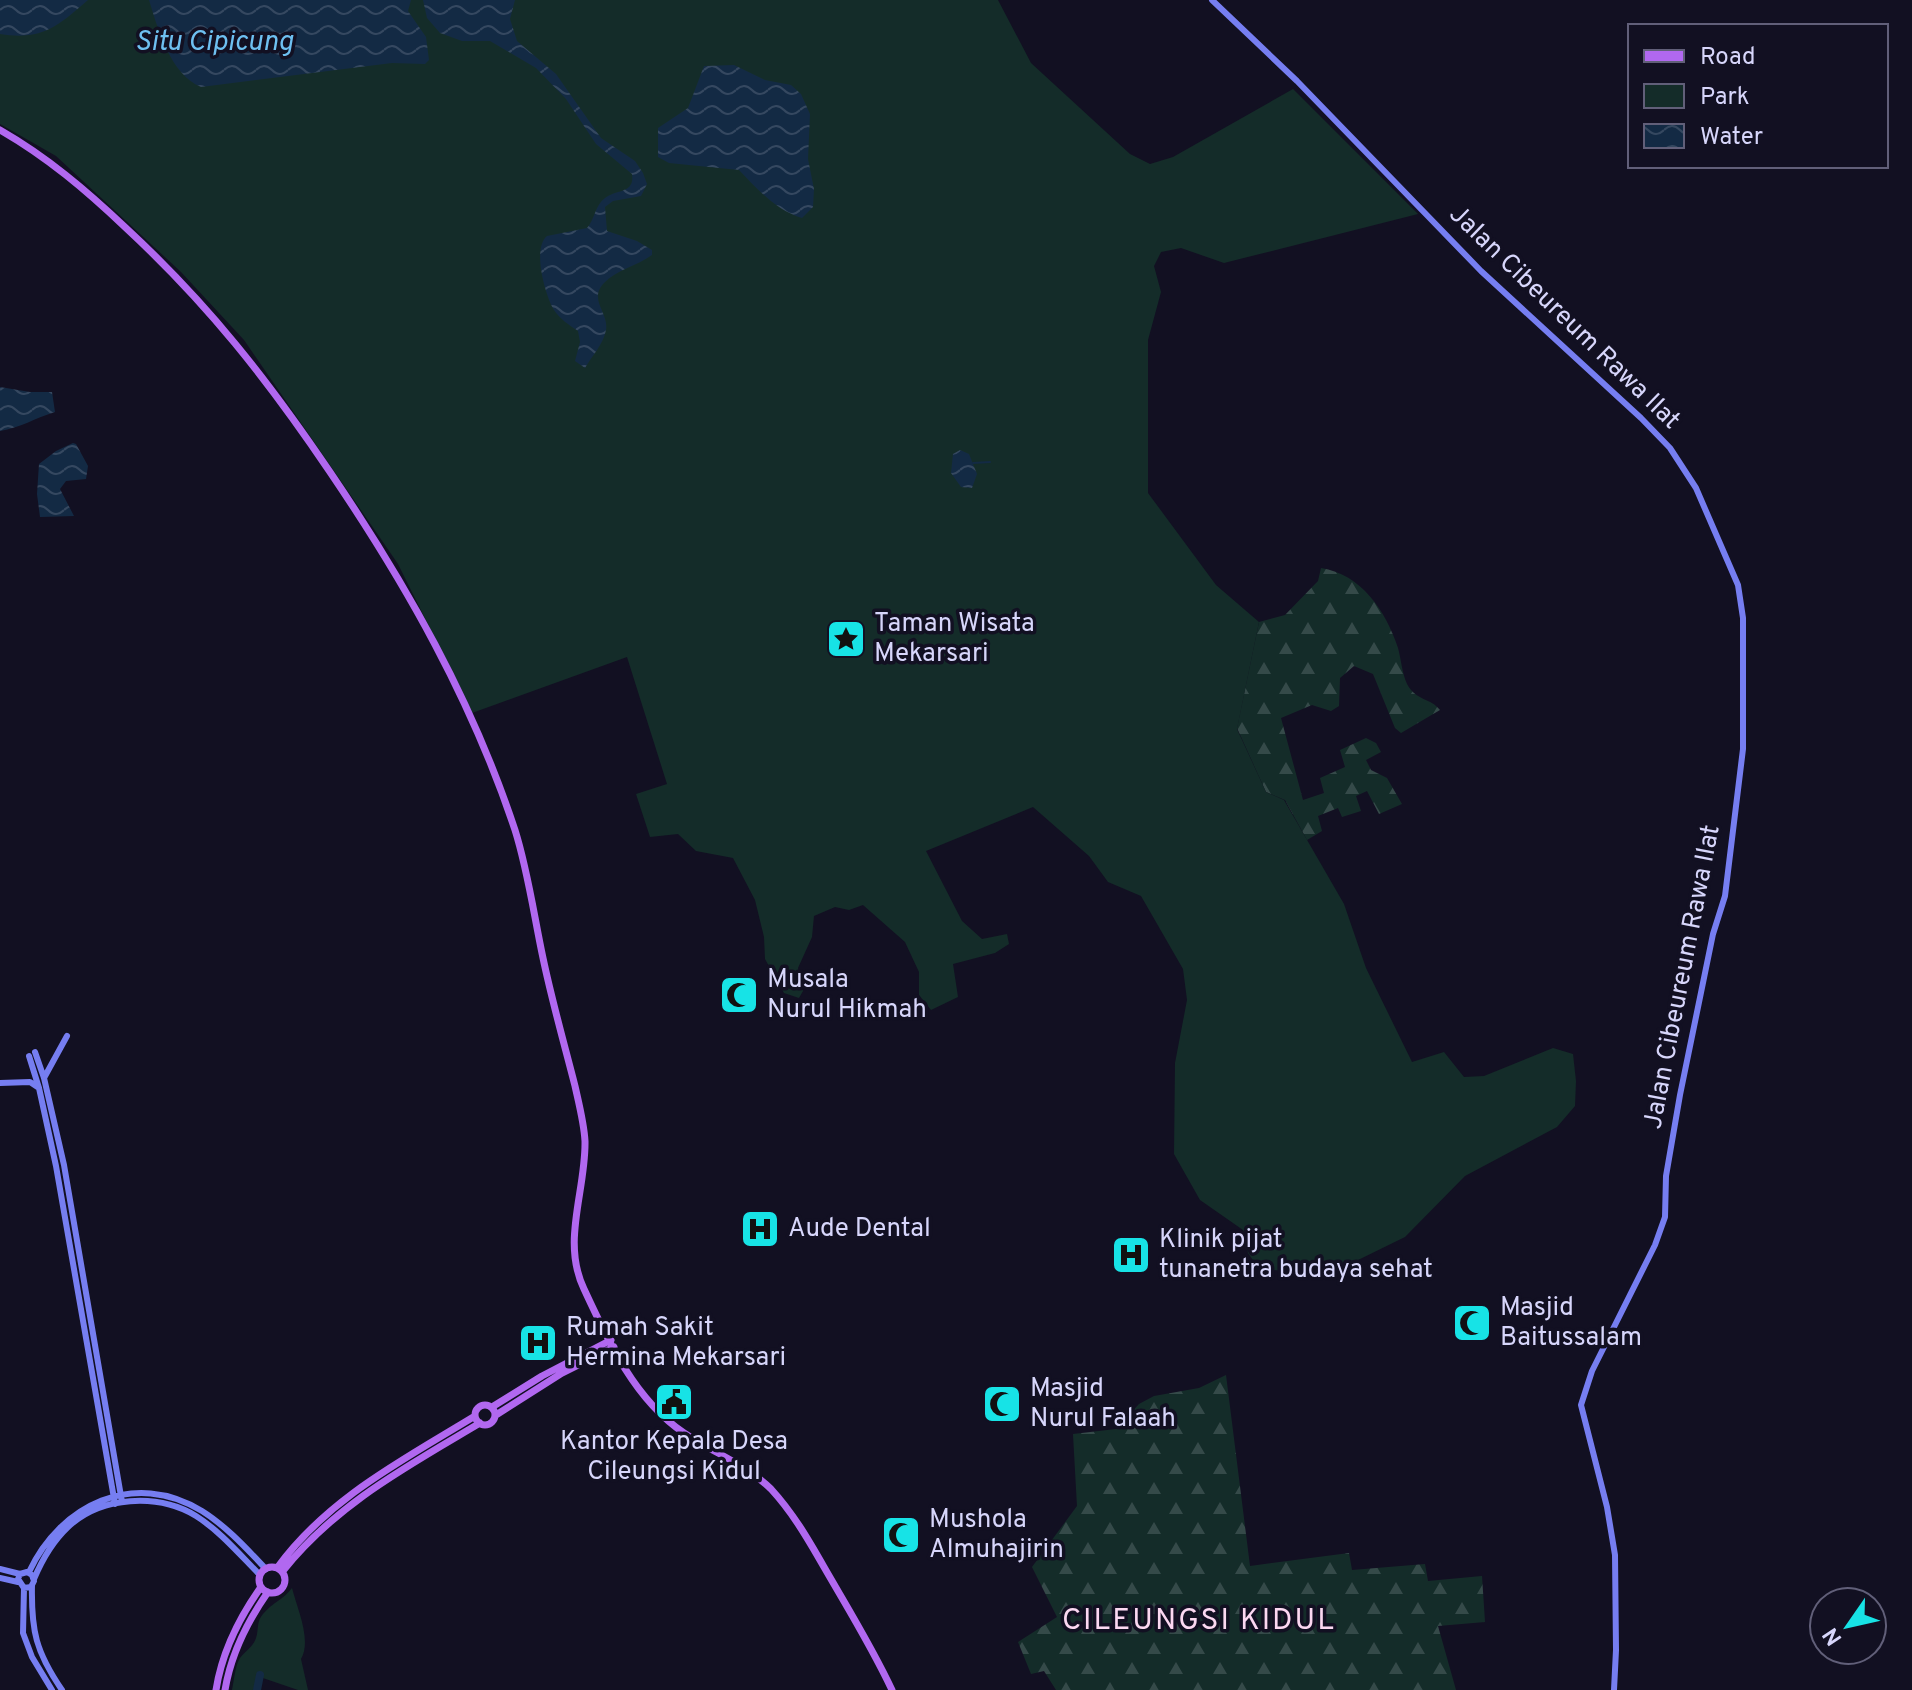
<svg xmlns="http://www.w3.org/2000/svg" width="1912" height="1690" viewBox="0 0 1912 1690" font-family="Overpass,sans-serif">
  <defs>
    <pattern id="forest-firs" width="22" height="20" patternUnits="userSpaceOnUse" patternTransform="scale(2)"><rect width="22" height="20" fill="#142c29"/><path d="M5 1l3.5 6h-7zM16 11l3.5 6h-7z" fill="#354a49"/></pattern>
    <pattern id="water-waves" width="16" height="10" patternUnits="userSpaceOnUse" patternTransform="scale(2)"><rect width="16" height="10" fill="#132a44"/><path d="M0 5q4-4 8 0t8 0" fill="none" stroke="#354860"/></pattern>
  </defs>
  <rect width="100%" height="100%" fill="#121022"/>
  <!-- forest -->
  <path fill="url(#forest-firs)" d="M1321,568C1361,574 1386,611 1398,648C1401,659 1402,673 1407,684C1416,701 1431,698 1440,710L1401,733L1395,728L1373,674L1354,666L1340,678L1339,706L1331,711L1312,705L1281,718L1303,800L1324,793L1320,778L1345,767L1340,750L1366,738L1376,743L1381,752L1366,760L1371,770L1387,778L1402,804L1379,814L1367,791L1356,796L1361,811L1342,817L1338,808L1318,816L1322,831L1307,840L1285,800L1266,792L1237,728L1259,622L1285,615L1318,581Z
    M1226,1375L1250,1566L1349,1553L1352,1570L1425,1564L1428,1581L1482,1576L1485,1622L1438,1626L1456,1690H1056L1044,1671L1031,1674L1018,1642L1057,1617L1032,1567L1077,1506L1073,1434L1116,1429L1139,1404L1154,1396L1199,1388Z"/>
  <!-- green -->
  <path fill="#142c29" d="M0,0H998L1031,63L1130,154L1150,164L1173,157L1293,89L1418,214L1224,263L1181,248L1161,252L1154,266L1161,292L1148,340V493L1216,585L1259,622L1237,729L1266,792L1284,800L1344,904L1366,968L1412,1062L1444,1052L1464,1077L1484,1076L1553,1048L1573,1054L1576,1081L1575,1106L1557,1127L1465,1176L1405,1237L1356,1261L1311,1273L1259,1269L1248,1253L1243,1230L1200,1200L1174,1154L1175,1063L1187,1000L1183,969L1141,896L1108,882L1089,856L1033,807L926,851L962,921L982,939L1007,934L1009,944L995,953L953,964L958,997L931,1010L919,995V972L905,942L863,905L849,910L835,907L814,916L812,937L798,968L803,991L799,998L784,993L765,959L764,937L755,900L733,858L696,851L678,834L650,837L636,794L667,784L627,657L472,713L398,564L244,340L181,272L56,156L0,124Z
    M292,1588C297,1608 312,1640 301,1659L308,1690H298L257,1676L254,1690H232C234,1681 235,1666 240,1658C245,1651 253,1647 256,1638C259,1629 256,1622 263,1614C272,1603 284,1599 292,1588Z"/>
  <!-- water -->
  <path fill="url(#water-waves)" d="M0,0H88C58,26 42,41 0,34Z
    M149,0H411L408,11L426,37L429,60L425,64L392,63L201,87C170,74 158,29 149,0Z
    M423,0H515L510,19L517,41L556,74L601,138L635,161L643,173L647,184L641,196L613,201L605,207L607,231L637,241L652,250V255C637,266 616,270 604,283C588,300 609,312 606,330C604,343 592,356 585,368L575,361L580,342L578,331C569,325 560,319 554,310C545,295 532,248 547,236L587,228C595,219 595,205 605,198C616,189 635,194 632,174L596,144L566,99L536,68L490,41H462L440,33L427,18Z
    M734,65L765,80L791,85L801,94L810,114L808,159L814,189L813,207L802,218C777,211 757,189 739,170L669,163L658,157V128L688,108L704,66Z
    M0,387L30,392H52L55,412C35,418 20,428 0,431Z
    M73,443L76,444L88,466L86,479L66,481L60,489L74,516L40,517L37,494L39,464L56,451Z
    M960,450L969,454L977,474L972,488L961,487L951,473L953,454Z"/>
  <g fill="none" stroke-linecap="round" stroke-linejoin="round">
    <!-- stream -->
    <path stroke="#132a44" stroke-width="2" d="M973,463L990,462"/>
    <!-- river -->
    <path stroke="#132a44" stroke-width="8" d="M257,1690L260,1675"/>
    <!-- secondary -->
    <path stroke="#767ef1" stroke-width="6" d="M1212,0L1297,81L1481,271L1641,418L1670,448L1696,488L1738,585L1743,618V749L1725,896L1713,934L1680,1095L1666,1176L1665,1217L1655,1245L1592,1371L1581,1405L1607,1507L1615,1555L1616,1650L1614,1690
      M35,1052L44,1078L64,1165L122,1502
      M29,1056L39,1088L56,1166L115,1504
      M44,1078L67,1036
      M0,1083L30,1082L39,1088
      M0,1569L20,1574
      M29,1572C60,1505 134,1469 202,1511C226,1526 246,1548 266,1569
      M0,1578L18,1582
      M34,1579C42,1560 52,1542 68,1527C101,1496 158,1493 196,1516C220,1531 240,1555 260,1575
      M32,1585C31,1631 36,1652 62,1690
      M24,1588L31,1587L34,1581L32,1575L27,1572L20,1574L18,1579L24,1588L23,1633L32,1657L52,1690"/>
    <!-- primary -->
    <path stroke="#b168f0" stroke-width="7" d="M0,130C47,157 86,190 126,228C208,304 267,379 330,472C406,584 472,700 515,830C528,871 534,916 543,958C552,1001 564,1043 575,1086C579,1104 584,1123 585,1141C586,1191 561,1241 584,1289C608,1341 635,1400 684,1433C712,1452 747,1465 771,1489C793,1513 808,1539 824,1567C847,1607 872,1647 892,1690
      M475 1415a10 10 0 1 1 20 0a10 10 0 1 1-20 0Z
      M492,1407L542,1376L611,1340
      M496,1415L562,1373L614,1347
      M259 1580a13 13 0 1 1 26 0a13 13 0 1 1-26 0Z
      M277,1568C328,1498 403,1460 475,1416
      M282,1572C336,1504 406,1467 480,1423
      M216,1690C222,1652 239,1618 261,1587
      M225,1690C231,1654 247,1622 268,1592"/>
  </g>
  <!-- icons -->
  <defs>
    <g id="sight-square" transform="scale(2)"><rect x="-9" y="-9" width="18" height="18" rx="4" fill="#17e3e6" stroke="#121022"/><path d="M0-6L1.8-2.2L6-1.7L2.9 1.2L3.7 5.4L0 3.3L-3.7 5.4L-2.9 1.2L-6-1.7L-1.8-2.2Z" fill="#111"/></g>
    <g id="mosque-square" transform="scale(2)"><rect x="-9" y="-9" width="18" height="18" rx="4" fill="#17e3e6" stroke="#121022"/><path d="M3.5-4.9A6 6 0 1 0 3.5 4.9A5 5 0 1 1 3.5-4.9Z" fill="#111"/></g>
    <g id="hospital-square" transform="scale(2)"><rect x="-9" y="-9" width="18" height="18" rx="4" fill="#17e3e6" stroke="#121022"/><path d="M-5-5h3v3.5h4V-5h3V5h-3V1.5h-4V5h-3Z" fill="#111"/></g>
    <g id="civic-square" transform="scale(2)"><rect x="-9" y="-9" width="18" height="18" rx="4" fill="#17e3e6" stroke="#121022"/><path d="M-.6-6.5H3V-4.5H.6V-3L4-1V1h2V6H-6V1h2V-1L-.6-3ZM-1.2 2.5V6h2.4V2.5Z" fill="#111"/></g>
  </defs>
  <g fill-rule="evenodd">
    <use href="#sight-square" x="846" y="639"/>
    <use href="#mosque-square" x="739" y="995"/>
    <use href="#hospital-square" x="760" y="1229"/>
    <use href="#hospital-square" x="1131" y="1255"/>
    <use href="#mosque-square" x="1472" y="1323"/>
    <use href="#hospital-square" x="538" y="1343"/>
    <use href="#civic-square" x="674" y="1402"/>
    <use href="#mosque-square" x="1002" y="1404"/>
    <use href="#mosque-square" x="901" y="1535"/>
  </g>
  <g text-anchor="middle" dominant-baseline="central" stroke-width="7" stroke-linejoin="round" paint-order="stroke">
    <!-- street labels -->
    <g font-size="26" fill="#d7d6fb" stroke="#121022">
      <text transform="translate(1564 318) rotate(44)">Jalan Cibeureum Rawa Ilat</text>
      <text transform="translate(1683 977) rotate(-79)">Jalan Cibeureum Rawa Ilat</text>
    </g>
    <!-- poi labels -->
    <g font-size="26" fill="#d7d6fb" stroke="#121022" text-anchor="start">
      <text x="874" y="624">Taman Wisata<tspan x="874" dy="30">Mekarsari</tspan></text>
      <text x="767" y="980">Musala<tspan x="767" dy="30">Nurul Hikmah</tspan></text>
      <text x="788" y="1229">Aude Dental</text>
      <text x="1159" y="1240">Klinik pijat<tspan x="1159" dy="30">tunanetra budaya sehat</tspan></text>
      <text x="1500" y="1308">Masjid<tspan x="1500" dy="30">Baitussalam</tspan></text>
      <text x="566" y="1328">Rumah Sakit<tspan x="566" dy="30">Hermina Mekarsari</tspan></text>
      <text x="1030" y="1389">Masjid<tspan x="1030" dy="30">Nurul Falaah</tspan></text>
      <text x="674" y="1442" text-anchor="middle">Kantor Kepala Desa<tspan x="674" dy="30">Cileungsi Kidul</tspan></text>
      <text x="929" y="1520">Mushola<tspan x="929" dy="30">Almuhajirin</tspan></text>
    </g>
    <!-- water labels -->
    <g font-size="28" font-style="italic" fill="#6ec0f1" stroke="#121022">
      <text x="214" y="43">Situ Cipicung</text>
    </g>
    <!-- quarter labels -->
    <g font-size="30" letter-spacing="2" fill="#fbd8f1" stroke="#121022">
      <text x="1199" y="1621">CILEUNGSI KIDUL</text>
    </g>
  </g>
  <!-- legend -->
  <rect x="1628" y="24" width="260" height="144" fill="#121022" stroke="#615f79" stroke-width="2"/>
  <rect x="1644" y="50" width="40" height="12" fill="#b168f0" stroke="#615f79" stroke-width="2"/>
  <text x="1700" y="64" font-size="24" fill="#d7d6fb">Road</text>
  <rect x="1644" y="84" width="40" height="24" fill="#142c29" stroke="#615f79" stroke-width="2"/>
  <text x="1700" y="104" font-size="24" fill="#d7d6fb">Park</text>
  <rect x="1644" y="124" width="40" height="24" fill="url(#water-waves)" stroke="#615f79" stroke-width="2"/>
  <text x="1700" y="144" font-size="24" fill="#d7d6fb">Water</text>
  <!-- north arrow -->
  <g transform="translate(1848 1626) rotate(236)"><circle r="38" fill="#121022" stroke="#615f79" stroke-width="2"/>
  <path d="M0-6L14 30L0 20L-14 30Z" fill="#17e3e6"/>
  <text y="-12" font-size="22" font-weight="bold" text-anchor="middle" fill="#d7d6fb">N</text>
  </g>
</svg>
